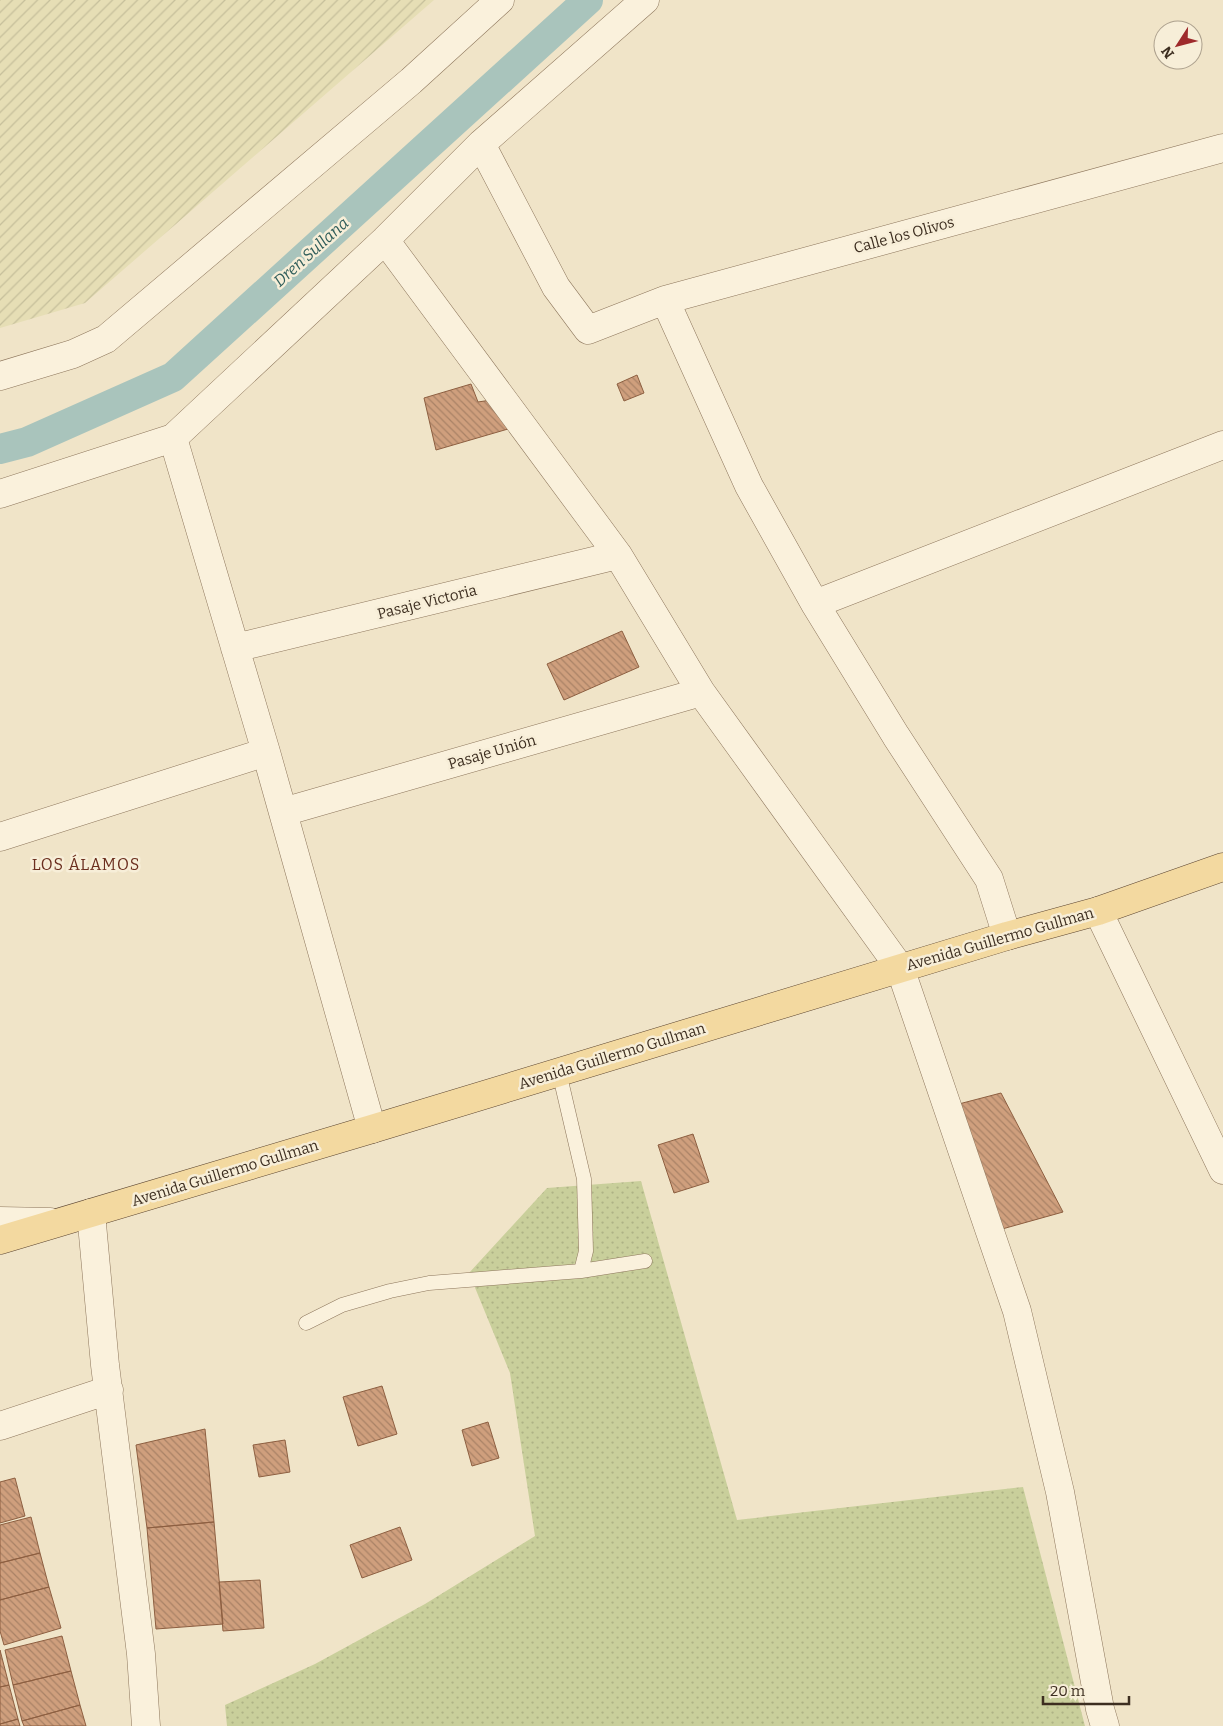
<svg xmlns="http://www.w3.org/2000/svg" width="1223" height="1726" viewBox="0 0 1223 1726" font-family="Bitter,serif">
  <defs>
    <pattern id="farmland-furrows" width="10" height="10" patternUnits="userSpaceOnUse" patternTransform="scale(1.25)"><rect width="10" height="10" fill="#e6deb5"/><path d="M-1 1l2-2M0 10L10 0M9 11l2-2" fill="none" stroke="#c6bf9b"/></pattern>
    <pattern id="grass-dots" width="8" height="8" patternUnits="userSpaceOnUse" patternTransform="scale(1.25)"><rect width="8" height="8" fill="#c9cf9b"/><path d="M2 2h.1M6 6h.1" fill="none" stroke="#aeb285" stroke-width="1.8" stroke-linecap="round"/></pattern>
    <pattern id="building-back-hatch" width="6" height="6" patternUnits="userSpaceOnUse" patternTransform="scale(1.25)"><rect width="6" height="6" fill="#cf9f7d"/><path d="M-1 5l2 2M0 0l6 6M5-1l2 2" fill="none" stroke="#a98266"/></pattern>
  </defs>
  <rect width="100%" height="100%" fill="#f0e4c8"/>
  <!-- farmland -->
  <path fill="url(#farmland-furrows)" d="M0,0H434L85,303L0,328Z"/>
  <!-- grass -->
  <path fill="url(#grass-dots)" d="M641,1181L737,1520L1023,1487L1085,1726H227L225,1705L315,1664L425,1604L535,1536L510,1373L469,1273L547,1188Z"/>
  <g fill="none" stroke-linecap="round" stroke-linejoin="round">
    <!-- canal -->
    <path stroke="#a9c4bc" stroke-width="30" d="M0,449L27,442L173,377L588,0"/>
  </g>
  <!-- building -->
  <path fill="url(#building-back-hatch)" stroke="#8d5f41" d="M637,375L644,393L624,401L617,384Z
    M471,384L478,402L491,400L508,429L436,450L424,398Z
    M622,631L639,667L564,700L547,664Z
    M1001,1093L1063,1212L995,1231L955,1105Z
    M693,1134L709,1182L674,1193L658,1145Z
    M382,1386L397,1434L358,1446L343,1397Z
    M488,1422L499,1458L472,1466L462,1430Z
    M205,1429L214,1522L147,1528L136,1445Z
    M285,1440L290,1472L259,1477L253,1445Z
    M15,1478L25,1516L0,1523V1482Z
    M31,1517L40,1553L0,1563V1525Z
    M214,1522L223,1624L156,1629L147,1528Z
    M400,1527L412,1560L362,1578L350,1545Z
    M40,1553L49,1587L0,1600V1563Z
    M260,1580L264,1628L223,1631L219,1582Z
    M49,1587L61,1628L4,1645L0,1631V1600Z
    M62,1636L71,1671L13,1685L5,1650Z
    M0,1650L9,1685L0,1687Z
    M71,1671L80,1705L22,1721L13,1685Z
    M9,1685L18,1719L0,1724V1687Z
    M80,1705L86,1726H24L22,1721Z
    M18,1719L20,1726H0V1724Z"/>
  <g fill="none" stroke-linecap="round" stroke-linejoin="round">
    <!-- lane casing -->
    <g stroke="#8d765c" stroke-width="15">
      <path id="lane" d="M559,1072L584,1179L586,1251L581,1271
        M306,1323L342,1305L390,1291L429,1283L581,1271L645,1261"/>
    </g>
    <!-- street casing -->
    <g stroke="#8d765c" stroke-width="29">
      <path id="street" d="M481,144L556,287L588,330L665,300L1223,148
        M385,240L618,555L701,692L900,968L1017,1311L1060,1492L1100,1709L1105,1726
        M665,300L749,486L815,604L896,736L989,879L1007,936
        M0,376L73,354L106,339L411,81L500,0
        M173,438L266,752L372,1129
        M0,494L173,438L385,240L481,144L645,0
        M815,604L1223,445
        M235,648L618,555
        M283,812L701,692
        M0,837L266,752
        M1098,911L1223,1170
        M91,1213L105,1365L141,1654L146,1726
        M0,1221L50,1222
        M0,1426L109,1390"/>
    </g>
    <!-- primary casing -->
    <g stroke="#5b4430" stroke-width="29">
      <path id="primary" d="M0,1240L372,1129L1007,936L1098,911L1223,867"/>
    </g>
    <!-- lane -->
    <use href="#lane" stroke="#faf1dc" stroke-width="14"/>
    <!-- street -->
    <use href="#street" stroke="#faf1dc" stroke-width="28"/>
    <!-- primary -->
    <use href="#primary" stroke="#f3d9a0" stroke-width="28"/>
  </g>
  <g text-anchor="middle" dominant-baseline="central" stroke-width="5" stroke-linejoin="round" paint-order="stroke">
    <!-- street labels -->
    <g font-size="15" fill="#3d2e20" stroke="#f7eed8">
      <text transform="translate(904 235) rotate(-15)">Calle los Olivos</text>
      <text transform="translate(427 602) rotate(-14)">Pasaje Victoria</text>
      <text transform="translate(492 752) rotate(-16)">Pasaje Unión</text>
      <text transform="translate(1000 939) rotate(-16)">Avenida Guillermo Gullman</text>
      <text transform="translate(612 1056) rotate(-17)">Avenida Guillermo Gullman</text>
      <text transform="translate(225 1173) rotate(-17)">Avenida Guillermo Gullman</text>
    </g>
    <!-- water labels -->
    <g font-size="16" font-style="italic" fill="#2f5d5a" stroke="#f7eed8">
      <text transform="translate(311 252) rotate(-42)">Dren Sullana</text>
    </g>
    <!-- neighbourhood labels -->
    <g font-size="16" letter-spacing="1" fill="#6b2e1e" stroke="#f7eed8">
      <text x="86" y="864">LOS ÁLAMOS</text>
    </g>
  </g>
  <!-- north arrow -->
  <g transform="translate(1178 45) rotate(234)"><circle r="24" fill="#f7eed8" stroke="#ada18e"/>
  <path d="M0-4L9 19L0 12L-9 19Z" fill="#9e2a2b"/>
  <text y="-8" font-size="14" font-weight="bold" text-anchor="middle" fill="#3d2e20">N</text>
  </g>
  <!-- scale -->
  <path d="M1043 1696v8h86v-8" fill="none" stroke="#3d2e20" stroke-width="2.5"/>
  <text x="1050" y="1696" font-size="15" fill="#3d2e20" stroke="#f7eed8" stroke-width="4" paint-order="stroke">20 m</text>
</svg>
